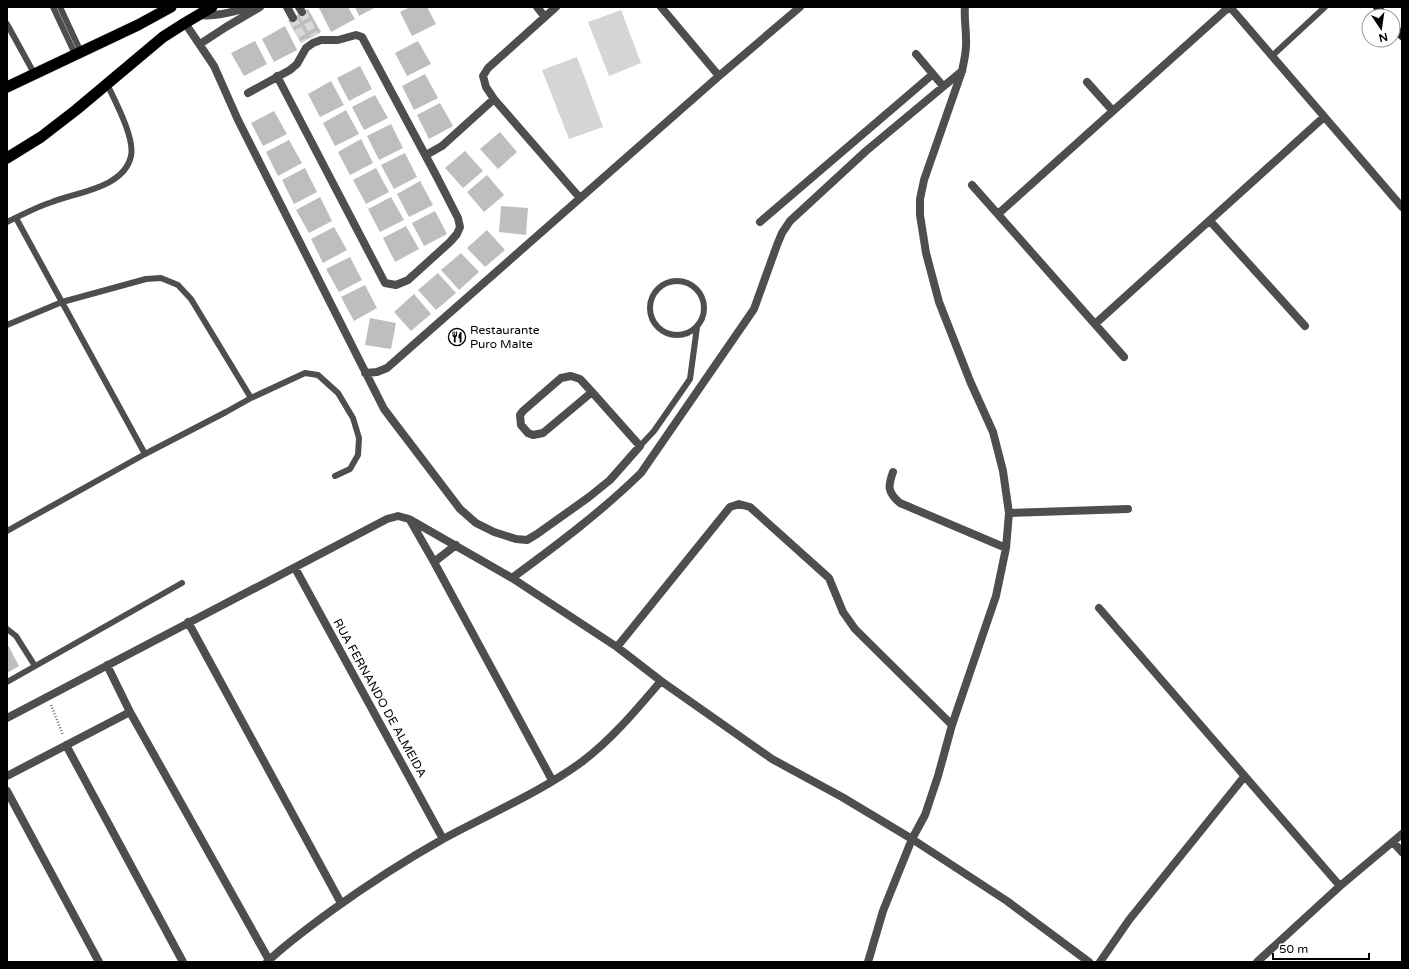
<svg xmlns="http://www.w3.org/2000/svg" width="1409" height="969" viewBox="0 0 1409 969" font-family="'Varela Round',sans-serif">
  <rect width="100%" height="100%" fill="#fff"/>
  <!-- green -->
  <path fill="#d5d5d5" d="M621,10L641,63L609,76L588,22Z
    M577,57L603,127L569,139L542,70Z"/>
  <!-- building -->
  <path fill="#bebebe" d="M321,7H348L355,19L331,32L319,8Z
    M355,7H376L359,16Z
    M410,7H427L436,24L412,36L400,12Z
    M308,9L321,32L301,43L288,20Z
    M285,26L297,50L274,62L262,39Z
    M255,41L267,64L244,76L231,53Z
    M418,41L431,64L407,76L395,53Z
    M360,66L372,89L349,101L337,78Z
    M425,74L438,98L414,110L402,86Z
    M331,81L344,105L320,117L308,94Z
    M375,95L388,118L364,130L352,107Z
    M440,103L453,126L429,139L417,115Z
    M346,110L359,134L335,146L323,123Z
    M274,111L287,134L263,146L251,123Z
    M391,124L403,148L379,160L367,136Z
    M500,132L517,152L498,169L480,149Z
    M361,139L373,163L350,175L338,152Z
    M289,140L302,163L278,176L266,152Z
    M465,151L483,171L463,188L445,168Z
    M405,153L417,177L394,189L381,165Z
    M305,168L317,192L294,204L282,180Z
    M376,168L389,192L366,204L353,180Z
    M487,175L504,195L484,212L467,192Z
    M420,181L433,205L409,217L397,194Z
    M320,197L332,221L309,233L296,210Z
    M391,197L404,220L380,232L368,209Z
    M501,206L528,208L526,235L499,232Z
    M435,211L447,234L424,246L412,223Z
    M406,226L419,249L395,262L383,238Z
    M334,227L347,250L323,263L311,239Z
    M487,230L505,250L485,267L467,248Z
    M461,253L479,272L459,290L441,270Z
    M350,257L362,280L339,292L326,269Z
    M438,273L456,293L436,310L418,290Z
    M365,285L377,308L354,321L341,297Z
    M414,294L431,314L411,331L394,312Z
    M370,318L396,323L391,349L365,345Z
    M7,643L19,666L7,673Z"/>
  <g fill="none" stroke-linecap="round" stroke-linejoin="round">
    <!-- minor-tunnel -->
    <path stroke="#d9d9d9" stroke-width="8" stroke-dasharray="8 4" stroke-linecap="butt" d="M302,12L315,36
      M293,18L304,41"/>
    <!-- trunk casing -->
    <g stroke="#dbdbdb" stroke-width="12">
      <path id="trunk" d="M7,87L138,25L171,7
        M7,158L41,137L76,110L163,37L185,23L212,7"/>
    </g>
    <!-- path -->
    <path stroke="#707070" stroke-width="2.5" stroke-dasharray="1 2" stroke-linecap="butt" d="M51,705L63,735"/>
    <!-- service -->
    <path stroke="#4e4e4e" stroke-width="6" d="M53,7L75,54
      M60,7L81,52
      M7,24L35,75
      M1272,56L1325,7
      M16,218L145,454
      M7,222C22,215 36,207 52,202C77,192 124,188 131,156C135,138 115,101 107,84
      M650 308a27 27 0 1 1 54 0a27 27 0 1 1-54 0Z
      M7,325L62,302L146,279L161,278L178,285L191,299L251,398
      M640,446L654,431L690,379L697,327
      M7,531L145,454L226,412L251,398L305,373L318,375L338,393L353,418L359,438L358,455L350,469L335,476
      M7,629L16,636L35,666
      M7,682L182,583"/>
    <!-- minor -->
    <path stroke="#4e4e4e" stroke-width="8" d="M287,7L293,18
      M299,7L302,12
      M537,7L545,17
      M556,7L488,68L483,76L486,87L494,99L580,198
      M661,7L719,76
      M1230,7L1402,207
      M199,15C218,17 234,11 252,7
      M185,23L214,66L238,120L384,409L460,509L476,523L494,532L516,539L527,540L537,534L589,497L610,480L640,446L592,392L580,379L571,376L561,378L523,411L520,415L521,425L528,433L533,435L543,433L592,392
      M200,44L226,27L260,7
      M916,54L943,86
      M1087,82L1113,111
      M248,93L290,70L297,64L306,48L313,43L321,40H338L356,35L362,37L437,177L458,218L460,227L457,234L450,242L408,280L396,285L385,283L277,76
      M426,155L442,146L494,99
      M972,185L1124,357
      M998,214L1229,7
      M1210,221L1305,326
      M760,222L933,74
      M1095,324L1324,117
      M365,373L377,372L387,368L719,76L800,7
      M893,472C888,486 887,492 900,503L1006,548
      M1009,513L1128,509
      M410,520L434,562L552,780
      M434,562L456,545
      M295,568L443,839
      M512,578C557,545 601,512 641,473L754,309L777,245L782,233L790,221L866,151L962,71
      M1099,608L1340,886
      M188,622L341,903
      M617,647L730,507L739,504L750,507L829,578L843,612L855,629L952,725
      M107,665L130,712L269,960
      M7,718L387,519L398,516L409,519L512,578L617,647L661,681L772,759L842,797L912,839L1007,901L1089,962
      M66,745L183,962
      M7,776L130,712
      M7,791L99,962
      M1393,842L1402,852
      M267,962C287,943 309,927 331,911C367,885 404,861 443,839C489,814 541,792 583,761C613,738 637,709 661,681
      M868,962L883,911L912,839L925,815L938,776L952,725L996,596L1006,548L1009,513L1003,471L993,432L970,381L939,302L926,253L920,215V199L924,180L962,71C964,61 967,50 966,39C966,28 964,18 965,7
      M1100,962L1129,920L1244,777
      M1257,962L1340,886L1402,834"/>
    <!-- secondary -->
    <path stroke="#1b1b1b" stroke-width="8" d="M1377,7L1385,16
      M1393,25L1402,36"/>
    <!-- trunk -->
    <use href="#trunk" stroke="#000" stroke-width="11"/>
  </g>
  <!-- icons -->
  <defs>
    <g id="restaurant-ring" transform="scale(0.9)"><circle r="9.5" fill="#fff" stroke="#000" stroke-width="1.5"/><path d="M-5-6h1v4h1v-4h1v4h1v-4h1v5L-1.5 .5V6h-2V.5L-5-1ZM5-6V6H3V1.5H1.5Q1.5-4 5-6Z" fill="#000"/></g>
  </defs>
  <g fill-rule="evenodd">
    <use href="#restaurant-ring" x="457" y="337"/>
  </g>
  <g text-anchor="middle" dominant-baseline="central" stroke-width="3" stroke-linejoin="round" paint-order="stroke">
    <!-- poi labels -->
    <g font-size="12" fill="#000" stroke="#fff" text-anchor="start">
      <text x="470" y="330">Restaurante<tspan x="470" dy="14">Puro Malte</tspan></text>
    </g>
    <!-- street labels -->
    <g font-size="12" fill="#000" stroke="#fff">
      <text transform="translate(380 698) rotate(61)">RUA FERNANDO DE ALMEIDA</text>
    </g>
  </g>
  <!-- border -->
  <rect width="1409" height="969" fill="none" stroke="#000000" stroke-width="16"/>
  <!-- north arrow -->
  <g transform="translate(1381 28) rotate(167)"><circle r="19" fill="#ffffff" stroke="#999999"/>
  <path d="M0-3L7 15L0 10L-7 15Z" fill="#000000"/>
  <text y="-6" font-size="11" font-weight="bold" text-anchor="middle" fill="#000000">N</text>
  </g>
  <!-- scale -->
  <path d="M1273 953v6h96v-6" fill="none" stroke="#000000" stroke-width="2"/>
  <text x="1279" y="953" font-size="12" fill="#000000" stroke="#ffffff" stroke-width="3" paint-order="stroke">50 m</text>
</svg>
